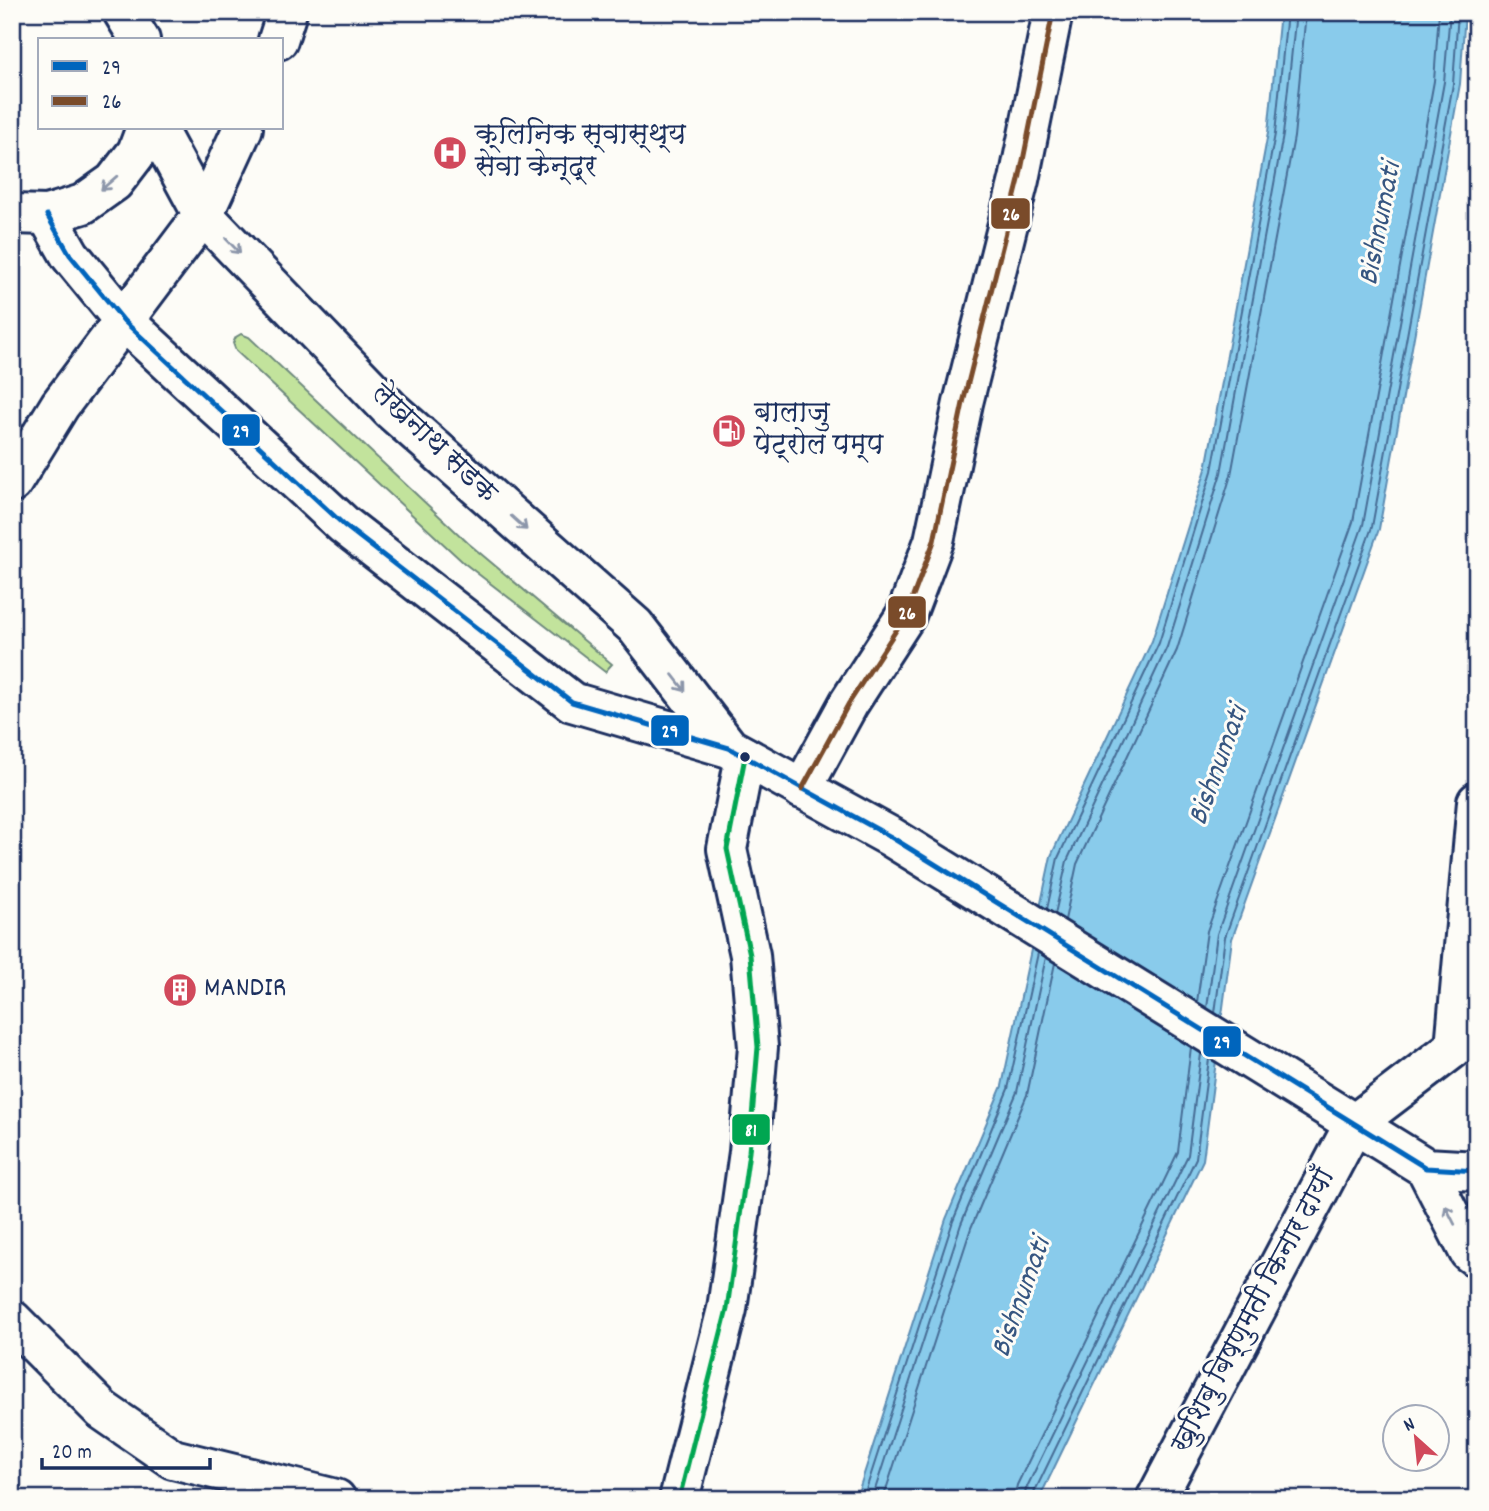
<svg xmlns="http://www.w3.org/2000/svg" width="1489" height="1511" viewBox="0 0 1489 1511" font-family="Dekko,'Playpen Sans Deva',sans-serif">
  <rect width="100%" height="100%" fill="#fdfcf7"/>
  <filter id="ink" filterUnits="userSpaceOnUse"><feTurbulence type="fractalNoise" baseFrequency=".0143" numOctaves="2"/><feDisplacementMap in="SourceGraphic" scale="14" xChannelSelector="R" yChannelSelector="G"/><feConvolveMatrix kernelMatrix="1 2 1 2 8 2 1 2 1" color-interpolation-filters="sRGB"/></filter>
  <g filter="url(#ink)">
    <!-- green -->
    <path fill="#c2e39c" stroke="#6e897d" stroke-width="2" d="M241,334L249,337L468,543L612,664L605,672L464,563L236,351L233,343L236,337Z"/>
    <!-- water -->
    <path fill="#89cbeb" stroke="#5d8db3" stroke-width="2" d="M1280,12H1465L1460,84L1379,529L1232,939L1203,1160L1039,1499H856L946,1219L1002,1086L1051,856L1152,641L1206,469L1268,133Z"/>
    <g fill="none" stroke-linecap="round" stroke-linejoin="round">
      <!-- shore -->
      <path stroke="#476d96" stroke-width="2" d="M1047,909L1058,858L1159,643L1212,471L1275,134L1287,12
        M1055,914L1067,861L1167,647L1221,473L1283,135L1296,12
        M1065,920L1077,864L1177,650L1231,475L1294,137L1306,12
        M1197,1002L1207,931L1353,522L1434,81L1439,12
        M1207,1008L1217,934L1363,525L1444,82L1450,12
        M1215,1013L1225,937L1372,527L1453,84L1458,12
        M863,1499L953,1221L1008,1089L1038,953
        M872,1499L961,1224L1017,1092L1046,957
        M883,1499L971,1228L1027,1095L1055,963
        M1014,1499L1017,1485L1178,1152L1191,1047
        M1024,1499L1026,1489L1188,1155L1201,1054
        M1033,1499L1034,1493L1196,1158L1209,1059"/>
      <!-- minor casing -->
      <g stroke="#1b2f5e" stroke-width="44">
        <path id="minor" d="M278,40L287,12
          M12,483L60,405L203,215L243,128
          M802,789L849,703L906,615L934,541L963,403L1019,180L1053,12
          M12,1320L102,1410L173,1459L336,1499"/>
      </g>
      <!-- tertiary casing -->
      <g stroke="#1b2f5e" stroke-width="44">
        <path id="tertiary" d="M1354,1124L1455,1047L1477,802
          M679,1499L727,1309L749,1152L758,1047L750,955L727,849L745,757"/>
      </g>
      <!-- secondary casing -->
      <g stroke="#1b2f5e" stroke-width="44">
        <path id="secondary" d="M1156,1499L1354,1124"/>
      </g>
      <!-- primary casing -->
      <g stroke="#1b2f5e" stroke-width="44">
        <path id="primary" d="M156,128L203,215L391,410L635,626L729,748
          M47,215L70,255L124,321L344,525L572,702L729,748L891,837L1426,1168L1477,1171
          M1426,1168L1469,1252L1477,1258"/>
      </g>
      <!-- trunk casing -->
      <g stroke="#1b2f5e" stroke-width="44">
        <path id="trunk" d="M123,12L140,40
          M12,214L47,215L83,204L114,182L137,152L146,128"/>
      </g>
      <!-- minor -->
      <use href="#minor" stroke="#fdfcf7" stroke-width="38"/>
      <!-- tertiary -->
      <use href="#tertiary" stroke="#fdfcf7" stroke-width="38"/>
      <!-- secondary -->
      <use href="#secondary" stroke="#fdfcf7" stroke-width="38"/>
      <!-- primary -->
      <use href="#primary" stroke="#fdfcf7" stroke-width="38"/>
      <!-- trunk -->
      <use href="#trunk" stroke="#fdfcf7" stroke-width="38"/>
      <!-- bus-1 casing -->
      <g stroke="#fdfcf7" stroke-width="10">
        <path id="bus-1" d="M47,215L70,255L124,321L344,525L572,702L729,748L891,837L1426,1168L1477,1171"/>
      </g>
      <!-- bus-2 casing -->
      <g stroke="#fdfcf7" stroke-width="10">
        <path id="bus-2" d="M802,789L849,703L906,615L934,541L963,403L1019,180L1053,12"/>
      </g>
      <!-- bus-3 casing -->
      <g stroke="#fdfcf7" stroke-width="10">
        <path id="bus-3" d="M679,1499L727,1309L749,1152L758,1047L750,955L727,849L745,757"/>
      </g>
      <!-- bus-1 -->
      <use href="#bus-1" stroke="#0065bd" stroke-width="5"/>
      <!-- bus-2 -->
      <use href="#bus-2" stroke="#7a4b2a" stroke-width="5"/>
      <!-- bus-3 -->
      <use href="#bus-3" stroke="#00a651" stroke-width="5"/>
    </g>
    <!-- one-way arrows -->
    <defs><path id="oneway-shaft" d="M-6 0H5M1.5-3L5.5 0L1.5 3" fill="none" stroke-width="1.6" stroke-linecap="round" stroke-linejoin="round" transform="scale(1.75)"/></defs>
    <g stroke="#8c96aa">
      <use href="#oneway-shaft" transform="translate(109 183) rotate(139)"/>
      <use href="#oneway-shaft" transform="translate(233 246) rotate(46)"/>
      <use href="#oneway-shaft" transform="translate(519 523) rotate(42)"/>
      <use href="#oneway-shaft" transform="translate(679 683) rotate(52)"/>
      <use href="#oneway-shaft" transform="translate(1450 1215) rotate(-117)"/>
    </g>
  </g>
  <!-- icons -->
  <defs>
    <g id="hospital-disc" transform="scale(1.75)"><circle r="9.5" fill="#d1495b" stroke="#fdfcf7"/><path d="M-5-5h3v3.5h4V-5h3V5h-3V1.5h-4V5h-3Z" fill="#fff"/></g>
    <g id="fuel-disc" transform="scale(1.75)"><circle r="9.5" fill="#d1495b" stroke="#fdfcf7"/><path d="M-5.5-6h7V0h2V4h1.3V-2.5L3-4.5l.8-.8L6-3V5H2.5V1h-1V6h-7ZM-4.2-4.7v3.2H.2V-4.7Z" fill="#fff"/></g>
    <g id="building-disc" transform="scale(1.75)"><circle r="9.5" fill="#d1495b" stroke="#fdfcf7"/><path d="M-4-6H4V6H1V3H-1V6H-4ZM-2.5-4.3h1.7v1.8h-1.7ZM.8-4.3h1.7v1.8H.8ZM-2.5-1h1.7V.8h-1.7ZM.8-1h1.7V.8H.8Z" fill="#fff"/></g>
  </defs>
  <g fill-rule="evenodd">
    <use href="#hospital-disc" x="450" y="153"/>
    <use href="#fuel-disc" x="729" y="431"/>
    <use href="#building-disc" x="180" y="990"/>
  </g>
  <!-- markers -->
  <circle fill="#1b2f5e" stroke="#fdfcf7" stroke-width="2.5" cx="745" cy="757" r="6"/>
  <g text-anchor="middle" dominant-baseline="central" stroke-width="6" stroke-linejoin="round" paint-order="stroke">
    <!-- poi labels -->
    <g font-size="28" fill="#1b2f5e" stroke="#fdfcf7" text-anchor="start">
      <text x="475" y="137">क्लिनिक स्वास्थ्य<tspan x="475" dy="32">सेवा केन्द्र</tspan></text>
      <text x="754" y="415">बालाजु<tspan x="754" dy="32">पेट्रोल पम्प</tspan></text>
      <text x="204" y="990">MANDIR</text>
    </g>
    <!-- street labels -->
    <g font-size="28" fill="#1b2f5e" stroke="#fdfcf7">
      <text transform="translate(433 445) rotate(43)">लेखनाथ सडक</text>
      <text transform="translate(1255 1311) rotate(-62)">खुशिबु बिष्णुमती किनार दायाँ</text>
    </g>
    <!-- water labels -->
    <g font-size="30" font-style="italic" fill="#365681" stroke="#fdfcf7">
      <text transform="translate(1382 224) rotate(-79)">Bishnumati</text>
      <text transform="translate(1220 766) rotate(-70)">Bishnumati</text>
      <text transform="translate(1023 1298) rotate(-70)">Bishnumati</text>
    </g>
  </g>
  <g stroke="#fdfcf7" stroke-width="2.5">
    <rect x="990" y="197" width="41" height="33" rx="7" fill="#7a4b2a"/>
    <rect x="221" y="413" width="40" height="34" rx="7" fill="#0065bd"/>
    <rect x="887" y="595" width="40" height="34" rx="7" fill="#7a4b2a"/>
    <rect x="650" y="714" width="40" height="33" rx="7" fill="#0065bd"/>
    <rect x="1202" y="1025" width="40" height="33" rx="7" fill="#0065bd"/>
    <rect x="731" y="1113" width="40" height="33" rx="7" fill="#00a651"/>
  </g>
  <g font-size="19" text-anchor="middle" font-weight="bold" fill="#fff">
    <text x="1011" y="220">26</text>
    <text x="241" y="437">29</text>
    <text x="907" y="619">26</text>
    <text x="670" y="737">29</text>
    <text x="1222" y="1048">29</text>
    <text x="751" y="1136">81</text>
  </g>
  <!-- margin -->
  <rect width="1489" height="1511" fill="none" stroke="#fdfcf7" stroke-width="42"/>
  <rect x="21" y="21" width="1447" height="1469" fill="none" stroke="#1b2f5e" stroke-width="2.5" filter="url(#ink)"/>
  <!-- legend -->
  <rect x="38" y="38" width="245" height="91" fill="#fdfcf7" stroke="#a3aaba" stroke-width="2"/>
  <rect x="52" y="61" width="35" height="10" fill="#0065bd" stroke="#a3aaba" stroke-width="2"/>
  <text x="102" y="74" font-size="21" fill="#1b2f5e">29</text>
  <rect x="52" y="96" width="35" height="10" fill="#7a4b2a" stroke="#a3aaba" stroke-width="2"/>
  <text x="102" y="108" font-size="21" fill="#1b2f5e">26</text>
  <!-- north arrow -->
  <g transform="translate(1416 1438) rotate(333)"><circle r="33" fill="#fdfcf7" stroke="#a3aaba" stroke-width="2"/>
  <path d="M0-5L12 26L0 18L-12 26Z" fill="#d1495b"/>
  <text y="-10" font-size="19" font-weight="bold" text-anchor="middle" fill="#1b2f5e">N</text>
  </g>
  <!-- scale -->
  <path d="M42 1458v10h168v-10" fill="none" stroke="#1b2f5e" stroke-width="3.5"/>
  <text x="52" y="1458" font-size="21" fill="#1b2f5e" stroke="#fdfcf7" stroke-width="5" paint-order="stroke">20 m</text>
</svg>
